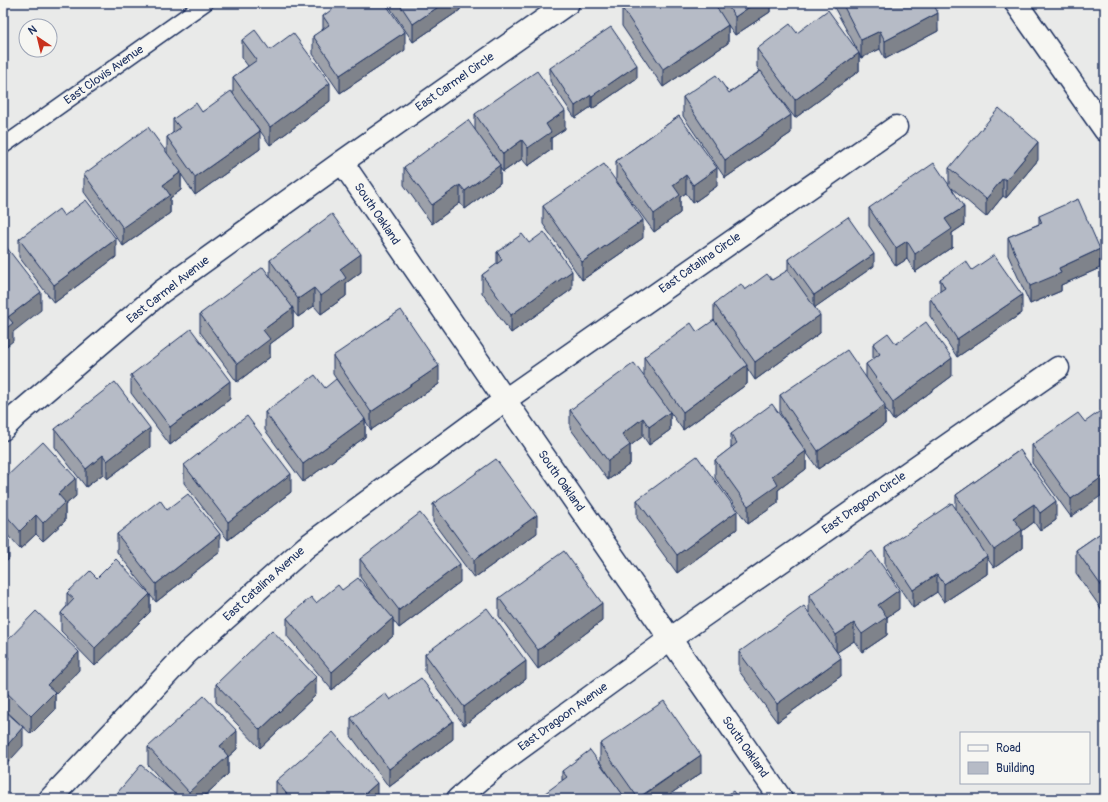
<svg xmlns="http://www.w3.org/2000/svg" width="1108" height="802" viewBox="0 0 1108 802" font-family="Pangolin,sans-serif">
  <rect width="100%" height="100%" fill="#e9eae9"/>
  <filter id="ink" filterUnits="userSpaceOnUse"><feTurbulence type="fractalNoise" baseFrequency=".025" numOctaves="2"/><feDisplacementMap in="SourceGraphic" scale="8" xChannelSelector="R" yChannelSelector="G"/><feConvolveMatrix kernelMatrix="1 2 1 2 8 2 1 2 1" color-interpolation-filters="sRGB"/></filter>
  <g filter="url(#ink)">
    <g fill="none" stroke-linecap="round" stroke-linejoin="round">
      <!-- service casing -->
      <g stroke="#1b2f5e" stroke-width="18">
        <path id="service" d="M3,146L205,3"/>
      </g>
      <!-- minor casing -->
      <g stroke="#1b2f5e" stroke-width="25">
        <path id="minor" d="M342,162L505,400L781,799
          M3,429L16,416L161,292L342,162L568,3
          M50,799L187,653L306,547L505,400L896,127
          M458,799L497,765L670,639L1058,368"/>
      </g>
      <!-- secondary casing -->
      <g stroke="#1b2f5e" stroke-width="25">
        <path id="secondary" d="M1016,3L1105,130"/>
      </g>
      <!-- service -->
      <use href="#service" stroke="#f6f6f2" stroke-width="15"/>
      <!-- minor -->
      <use href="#minor" stroke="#f6f6f2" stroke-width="22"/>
      <!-- secondary -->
      <use href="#secondary" stroke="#f6f6f2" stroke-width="22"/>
    </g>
    <!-- wall -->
    <path fill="#9da1aa" stroke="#1b2f5e" d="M387,3H460V10L413,42Z
      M714,3H770V12L735,35L728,25V43L663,87L622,26V8Z
      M835,3H933L938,31L885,59L880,49L861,58L859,54V71L795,118L767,81L791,133L725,178L683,116V97L729,93L760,71L757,67V49L797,33L857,49L835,9Z
      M323,16L405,50L340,93L313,54V36L323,30Z
      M242,40L270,50L330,101L270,145L256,125L260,149L195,195L181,174V190L170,198V213L123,246L84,192V174L167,153V137L173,133V119L202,112L233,94V77L248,66L242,58Z
      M550,68L637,78L592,109L591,107L575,118L550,81Z
      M475,114L565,129L551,138V150L528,166L522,159L503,172L500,168V183L465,209L460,203L432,224L404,185V167L475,131Z
      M679,116L717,186L693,203L686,193L680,197V213L654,232L616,180V161Z
      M1038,160L1006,198L1003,196L986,217L952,188L964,225L952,233V247L915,272L907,259L896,266L869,226V208L949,184V168Z
      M543,206L643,238L582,280L543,224Z
      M64,216L116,257L54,303L19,257V239Z
      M1039,216L1100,268L1061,285V291L1030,304L1008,255V237L1039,224Z
      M529,243L572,289L511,333L482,293V275L497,264V252Z
      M788,259L874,266L815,307L820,333L755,380L747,368V384L683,430L670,412V430L649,445L643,436L630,446V464L608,480L570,428V410L644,376V357L697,332L714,321V304L745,290L772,280L788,271Z
      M270,260L361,272L346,283V296L321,314L314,306L298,317L293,311V327L270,344V357L237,382L200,332V314L270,276Z
      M972,270L1022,313L957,357L930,316V298L940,291V279Z
      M873,344H896L952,376L893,420L885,408V424L818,469L806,452V469L778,490V503L748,524L715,478V460L731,448V434L800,443L780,413V395L866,378V364L873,360Z
      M333,356L439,384L371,430L365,420V437L303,482L265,430V412L353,404L333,374Z
      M131,375L230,399L170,445L131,393Z
      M1085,422L1071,517L1032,463V445Z
      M55,429L150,447L107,479L103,474L86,487L55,447Z
      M1020,450L1056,520L1040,531L1034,522L1022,531V548L994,568L987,558V574L944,602L937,592L913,608L885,566V548L956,509V495Z
      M184,465L291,492L228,540L184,483Z
      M3,480L76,496L65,505V521L43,541L36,534L20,549L3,530Z
      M637,500L737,529L677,573L637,518Z
      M433,504L537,533L474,578L433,522Z
      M167,510L220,552L156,602L150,595V612L95,666L61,631V613L67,606V593L97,578L148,591L117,552V534Z
      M1105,530V614L1076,573V550Z
      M360,559L460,582L399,628L393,620V636L332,690L287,636V618L342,590L385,610L360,577Z
      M809,595L899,609L887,617V635L862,652L854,641L837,652L841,676L777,722L739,671V652L809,613Z
      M499,598L602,621L538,669L499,616Z
      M3,645L79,670L55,695V710L31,734L3,708Z
      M425,654L526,679L464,725L425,672Z
      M216,684L316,695L260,748L216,702Z
      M390,700L453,739L389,787L351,736V718Z
      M600,744L701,773L663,799H625L624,797V799L562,780V771L621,793L600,762Z
      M148,747L237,749L228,757V774L201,799H112L171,791L148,765Z
      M276,781L377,799H276Z"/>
    <!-- shaded-wall -->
    <path fill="#7f838b" stroke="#1b2f5e" d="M444,3H460V10L413,42V24Z
      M755,3H770V12L735,35V17Z
      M938,13V31L885,59V41Z
      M728,25V43L663,87V69Z
      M880,31V49L861,58V40Z
      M405,32V50L340,93V75Z
      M859,53V71L795,118V100Z
      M637,65V78L592,109V96Z
      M330,83V101L270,145V127Z
      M591,95V107L575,118V106Z
      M565,111V129L551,138V150L528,166V148L546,124Z
      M791,115V133L725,178V160Z
      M260,131V149L195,195V177Z
      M522,140V159L503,172V154Z
      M1038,142V160L1006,198V180Z
      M500,165V183L465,209V191Z
      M717,168V186L693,203V185Z
      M181,172V190L170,198V213L123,246V228L163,185Z
      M686,175V193L680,197V213L654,232V214L673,185Z
      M1003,178V196L986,217V199Z
      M460,185V203L432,224V205Z
      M964,207V225L952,233V247L915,272V254L945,219Z
      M643,220V238L582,280V262Z
      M116,239V257L54,303V285Z
      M907,241V259L896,266V248Z
      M1100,249V268L1061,285V291L1030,304V286L1059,268Z
      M361,254V272L346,283V296L321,314V296L340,269Z
      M874,254V266L814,308V295Z
      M572,271V289L511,333V315Z
      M314,288V306L298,317V299Z
      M41,292V310L13,332V341L3,349V331L8,317Z
      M1022,295V313L957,357V339Z
      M293,308V327L270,344V357L237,382V364L263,330Z
      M820,315V333L755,380V362Z
      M952,358V376L893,420V402Z
      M747,365V384L683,430V412Z
      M439,366V384L371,430V412Z
      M230,381V399L170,445V427Z
      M885,405V424L818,469V451Z
      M670,412V430L649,445V427Z
      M643,418V436L630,446V464L608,480V461L622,434Z
      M365,419V437L303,482V464Z
      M150,428V447L107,479V461Z
      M806,451V469L778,490V503L748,524V506L772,476Z
      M103,455V474L86,487V469Z
      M291,474V492L228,540V522Z
      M1105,475V493L1071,517V499Z
      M76,478V496L65,505V521L43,541V523L58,494Z
      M1056,501V520L1040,531V513Z
      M1034,504V522L1022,531V548L994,568V550L1013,518Z
      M737,511V529L677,573V555Z
      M36,515V534L20,549V531Z
      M537,515V533L474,578V560Z
      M220,534V552L156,602V584Z
      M9,541V559L3,565V547Z
      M987,556V574L944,602V584Z
      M460,564V582L399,628V610Z
      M937,574V592L913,608V590Z
      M899,590V609L887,617V635L862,652V634L878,605Z
      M150,594V612L95,666V648Z
      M602,603V621L538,669V650Z
      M393,618V636L332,690V672Z
      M854,623V641L836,653V635Z
      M79,652V670L55,695V710L31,734V716L47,685Z
      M841,658V676L777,722V704Z
      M526,661V679L464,725V707Z
      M316,677V695L260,748V730Z
      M453,721V739L389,787V769Z
      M23,727V746L3,768V750Z
      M237,731V749L228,757V774L201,799H189V792L220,746Z
      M701,755V773L663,799H638Z
      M377,783V799H359Z"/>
    <!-- building -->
    <path fill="#b6bbc6" stroke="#1b2f5e" d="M341,3H353L355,6L359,3H385L405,32L340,75L313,36L329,25L323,16Z
      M399,3H444L413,24Z
      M630,3H714L728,25L663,69L622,8Z
      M726,3H755L735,17Z
      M842,3H933L938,13L885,41L880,31L861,40Z
      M828,10L859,53L795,100L757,49L790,24L797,33Z
      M611,27L637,65L592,96L591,95L575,106L550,68Z
      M255,30L270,50L293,33L330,83L270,127L233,77L257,60L242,40Z
      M537,71L565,111L546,124L551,132L528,148L522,140L503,154L475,114Z
      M761,71L791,115L725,160L683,97L716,75L729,93Z
      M231,91L260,131L195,177L167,137L180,128L173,119L196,103L202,112Z
      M999,108L1038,142L1006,180L1003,178L986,199L949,168Z
      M679,116L717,168L693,185L686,175L673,185L680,195L654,214L616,161Z
      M468,120L500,165L465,191L460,185L432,205L404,167Z
      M148,127L181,172L163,185L170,195L123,228L84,174Z
      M934,163L964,207L945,219L952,229L915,254L907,241L896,248L869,208Z
      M604,164L643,220L582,262L543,206Z
      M1078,199L1100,249L1059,268L1061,273L1030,286L1008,237L1042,223L1039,216Z
      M86,200L116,239L54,285L19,239L59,209L64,216Z
      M332,214L361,254L340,269L346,278L321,296L314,288L298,299L270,260Z
      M848,217L874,254L814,295L788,259Z
      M544,232L572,271L511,315L482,275L502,260L497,252L522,234L529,243Z
      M4,244L41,292L8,317L13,323L3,331V245Z
      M994,255L1022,295L957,339L930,298L945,288L940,279L966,261L972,270Z
      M263,267L293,308L263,330L270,339L237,364L200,314Z
      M788,270L820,315L755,362L714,304L741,284L745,290L767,274L772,280Z
      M401,310L439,366L371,412L333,356Z
      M714,320L747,365L683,412L644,357L691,323L697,332Z
      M926,322L952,358L893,402L866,364L880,354L873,344L888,333L896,344Z
      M191,329L230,381L170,427L131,375Z
      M847,350L885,405L818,451L780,395Z
      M634,363L670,412L649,427L643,418L622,434L630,445L608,461L570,410Z
      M315,375L325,388L336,379L365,419L303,464L265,412Z
      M115,382L150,428L107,461L103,455L86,469L55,429Z
      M772,404L806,451L772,476L778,485L748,506L715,460L737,443L731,434Z
      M1103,409L1105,411V475L1071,499L1032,445L1078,413L1085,422Z
      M247,416L291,474L228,522L184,465Z
      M43,442L76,478L58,494L65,502L43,523L36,515L20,531L3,512V480Z
      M1020,450L1056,501L1040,513L1034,504L1013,518L1022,530L994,550L956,495Z
      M697,456L737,511L677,555L637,500Z
      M496,459L537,515L474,560L433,504Z
      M188,494L220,534L156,584L117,534L160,500L167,510Z
      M952,503L987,556L944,584L937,574L913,590L885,548Z
      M420,513L460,564L399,610L360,559Z
      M1105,530V591L1076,550Z
      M3,534L9,541L3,547Z
      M564,551L602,603L538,650L499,598Z
      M872,551L899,590L878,605L887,617L862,634L854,623L836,635L809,595Z
      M116,559L150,594L95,648L61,613L74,599L67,593L90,571L97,578Z
      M358,578L393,618L332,672L287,618L311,597L316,603L338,585L342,590Z
      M804,606L841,658L777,704L739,652Z
      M487,608L526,661L464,707L425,654Z
      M36,611L79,652L47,685L55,692L31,716L3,689V664L9,658L3,652V645Z
      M272,630L316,677L260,730L216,684Z
      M421,678L453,721L389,769L351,718L385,693L390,700Z
      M204,696L237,731L220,746L228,756L189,792L148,747Z
      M664,701L701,755L638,798L600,744Z
      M3,709L23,727L3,750Z
      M333,732L377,783L359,799H291L276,781Z
      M590,750L624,796L620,799H537L567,777L562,771Z
      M141,765L181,799H112Z
      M733,791L739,799H721Z"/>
  </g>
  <g text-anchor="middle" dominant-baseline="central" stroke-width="3" stroke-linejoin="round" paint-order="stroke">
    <!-- street labels -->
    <g font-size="12" fill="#1b2f5e" stroke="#f6f6f2">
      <text transform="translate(104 75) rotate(-35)">East Clovis Avenue</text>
      <text transform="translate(455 82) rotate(-35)">East Carmel Circle</text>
      <text transform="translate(377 214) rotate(56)">South Oakland</text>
      <text transform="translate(700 263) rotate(-35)">East Catalina Circle</text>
      <text transform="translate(168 290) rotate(-38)">East Carmel Avenue</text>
      <text transform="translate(561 481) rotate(55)">South Oakland</text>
      <text transform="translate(864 503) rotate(-35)">East Dragoon Circle</text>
      <text transform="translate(264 584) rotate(-42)">East Catalina Avenue</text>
      <text transform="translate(563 717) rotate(-36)">East Dragoon Avenue</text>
      <text transform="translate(745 747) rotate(55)">South Oakland</text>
    </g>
  </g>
  <!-- margin -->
  <rect width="1108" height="802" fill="none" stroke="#f6f6f2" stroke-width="16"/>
  <rect x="8" y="8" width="1092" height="786" fill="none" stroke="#1b2f5e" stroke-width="1.5" filter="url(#ink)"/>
  <!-- legend -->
  <rect x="960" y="732" width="130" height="52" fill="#f6f6f2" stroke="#9ea6b7"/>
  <rect x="968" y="745" width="20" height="6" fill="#f6f6f2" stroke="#9ea6b7"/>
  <text x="996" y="752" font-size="12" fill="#1b2f5e">Road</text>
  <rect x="968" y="762" width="20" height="12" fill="#b6bbc6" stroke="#9ea6b7"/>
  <text x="996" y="772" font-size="12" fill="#1b2f5e">Building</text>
  <!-- north arrow -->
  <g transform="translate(38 38) rotate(325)"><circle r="19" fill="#f6f6f2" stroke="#9ea6b7"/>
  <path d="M0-3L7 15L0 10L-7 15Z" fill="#c8321e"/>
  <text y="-6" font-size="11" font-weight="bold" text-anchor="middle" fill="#1b2f5e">N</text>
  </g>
</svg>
